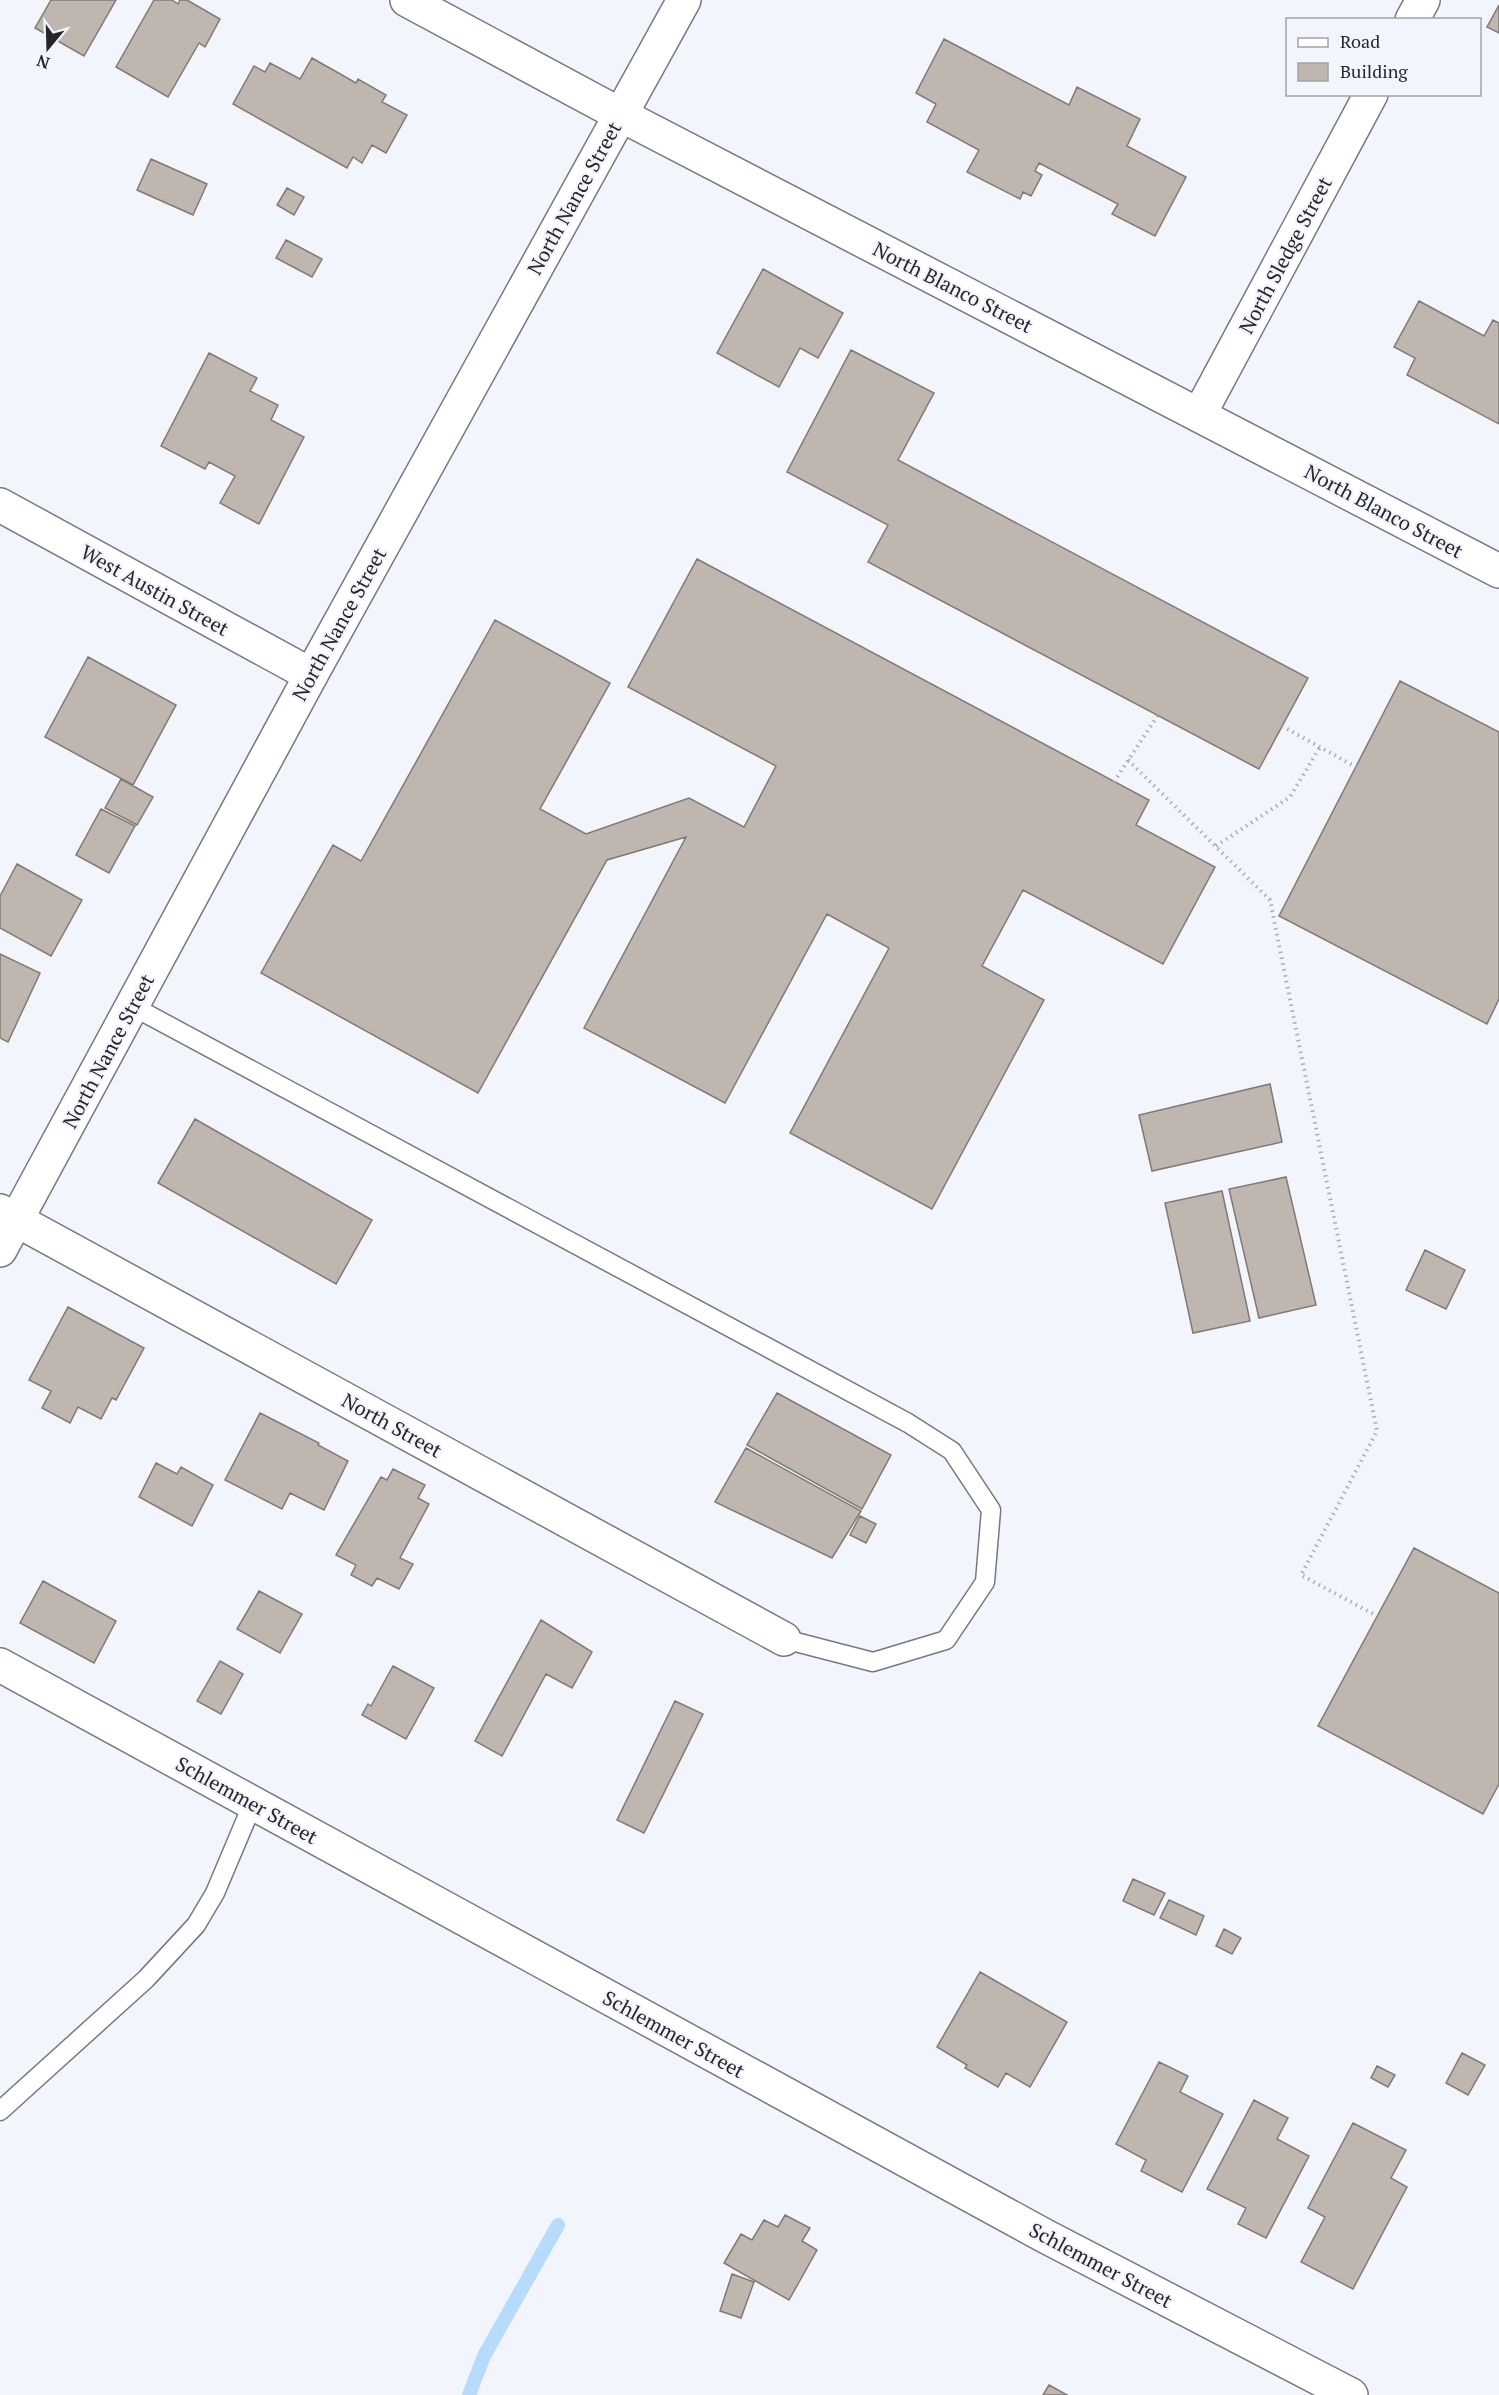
<svg xmlns="http://www.w3.org/2000/svg" width="1499" height="2395" viewBox="0 0 1499 2395" font-family="'PT Serif',serif">
  <rect width="100%" height="100%" fill="#f3f5fd"/>
  <g fill="none" stroke-linecap="round" stroke-linejoin="round">
    <!-- stream -->
    <path stroke="#b7dbfa" stroke-width="14" d="M469,2395L484,2356L558,2225"/>
  </g>
  <!-- building -->
  <path fill="#bfb6af" stroke="#817973" stroke-width="1.5" d="M51,0H116L84,56L35,28Z
    M154,0H172L178,4L180,0H187L220,19L205,47L199,43L168,97L116,67Z
    M1499,5V33L1487,27Z
    M944,39L1069,105L1077,87L1140,119L1127,146L1186,177L1155,236L1112,214L1118,204L1039,163L1035,171L1042,175L1031,196L1023,192L1020,199L967,172L979,150L927,122L936,104L916,93Z
    M312,58L356,83L358,79L386,95L382,102L407,115L386,153L372,145L362,163L353,157L347,168L233,104L254,66L265,72L270,63L300,79Z
    M151,159L207,184L193,215L137,190Z
    M287,188L304,197L294,215L277,205Z
    M286,240L322,259L312,277L276,258Z
    M763,269L843,313L818,358L800,348L779,387L717,353Z
    M1419,301L1484,336L1493,320L1499,323V424L1407,375L1415,358L1394,347Z
    M851,350L934,393L898,460L1308,678L1259,769L868,562L888,525L787,472Z
    M209,353L257,378L250,391L278,405L271,420L304,437L259,524L220,503L235,476L209,462L205,469L161,446Z
    M697,559L1149,800L1136,825L1215,867L1163,964L1023,890L982,966L1044,1000L932,1209L790,1133L889,948L827,914L725,1103L584,1028L686,837L607,860L478,1093L261,973L333,845L361,861L495,620L610,683L540,809L586,834L689,798L744,827L776,766L628,687Z
    M88,657L176,705L133,785L45,737Z
    M1400,681L1499,732V999L1487,1024L1279,916Z
    M121,779L153,797L137,825L105,808Z
    M101,809L135,826L109,873L76,855Z
    M17,864L82,900L51,956L0,928V896Z
    M0,954L40,973L8,1042L0,1038Z
    M1270,1084L1282,1142L1152,1171L1139,1115Z
    M195,1119L372,1220L336,1284L158,1183Z
    M1286,1177L1316,1305L1259,1318L1229,1189Z
    M1222,1191L1250,1321L1193,1333L1165,1203Z
    M1425,1250L1465,1270L1446,1309L1406,1290Z
    M68,1307L144,1348L116,1400L112,1398L101,1419L78,1407L70,1423L42,1408L51,1391L29,1380Z
    M777,1393L891,1455L862,1509L747,1445Z
    M260,1413L319,1443L318,1445L348,1461L324,1510L290,1493L282,1509L225,1480Z
    M746,1448L861,1511L832,1558L715,1502Z
    M156,1463L177,1474L181,1467L213,1485L192,1526L139,1497Z
    M393,1469L425,1485L418,1498L429,1504L400,1558L413,1564L399,1589L377,1578L372,1586L351,1575L356,1565L336,1555L381,1477L387,1480Z
    M860,1516L876,1524L866,1543L850,1535Z
    M1414,1548L1499,1593V1784L1483,1814L1318,1726Z
    M43,1581L116,1621L94,1663L20,1623Z
    M259,1591L302,1614L280,1653L237,1629Z
    M541,1620L592,1652L572,1688L546,1674L502,1756L475,1741Z
    M220,1661L243,1674L221,1714L197,1701Z
    M393,1666L434,1688L406,1739L362,1715L368,1704L371,1706Z
    M675,1701L703,1714L644,1833L617,1820Z
    M1133,1879L1165,1893L1154,1915L1123,1901Z
    M1169,1900L1204,1916L1196,1935L1160,1918Z
    M1224,1929L1241,1938L1232,1954L1216,1946Z
    M980,1972L1067,2022L1030,2087L1006,2073L998,2087L965,2068L967,2065L937,2047Z
    M1462,2053L1485,2065L1468,2095L1446,2083Z
    M1159,2062L1188,2076L1180,2092L1223,2114L1182,2192L1141,2171L1146,2160L1116,2144Z
    M1377,2066L1395,2075L1388,2087L1371,2078Z
    M1254,2100L1288,2118L1277,2139L1309,2156L1266,2238L1238,2224L1246,2208L1207,2189Z
    M1353,2123L1406,2150L1391,2178L1407,2187L1353,2289L1301,2262L1325,2217L1308,2208Z
    M785,2215L810,2228L802,2241L817,2250L789,2300L724,2263L741,2234L752,2240L764,2220L778,2227Z
    M732,2274L754,2282L741,2318L720,2311Z
    M1049,2385L1067,2395H1043Z"/>
  <g fill="none" stroke-linecap="round" stroke-linejoin="round">
    <!-- service casing -->
    <g stroke="#777982" stroke-width="21">
      <path id="service" d="M132,1006L908,1423L952,1451L991,1510L985,1582L946,1640L873,1662L784,1639
        M0,2111L146,1979L196,1925L215,1893L253,1803"/>
    </g>
    <!-- minor casing -->
    <g stroke="#777982" stroke-width="36">
      <path id="minor" d="M407,0L621,115L1499,571
        M0,505L311,675
        M0,1211L784,1639
        M0,1665L1045,2236L1351,2395"/>
    </g>
    <!-- tertiary casing -->
    <g stroke="#777982" stroke-width="36">
      <path id="tertiary" d="M1412,20L1423,0
        M1199,415L1371,94
        M0,1250L311,675L684,0"/>
    </g>
    <!-- path -->
    <path stroke="#acadb4" stroke-width="4" stroke-dasharray="1.5 4.5" stroke-linecap="butt" d="M1282,726L1356,767
      M1128,760L1270,900L1377,1431L1301,1575L1377,1616
      M1114,782L1158,715
      M1216,846L1290,797L1320,747"/>
    <!-- service -->
    <use href="#service" stroke="#fff" stroke-width="18"/>
    <!-- minor -->
    <use href="#minor" stroke="#fff" stroke-width="33"/>
    <!-- tertiary -->
    <use href="#tertiary" stroke="#fff" stroke-width="33"/>
  </g>
  <g text-anchor="middle" dominant-baseline="central" stroke-width="4.5" stroke-linejoin="round" paint-order="stroke">
    <!-- street labels -->
    <g font-size="20" fill="#27272b" stroke="#f3f5fd">
      <text transform="translate(574 198) rotate(-61)">North Nance Street</text>
      <text transform="translate(1285 255) rotate(-62)">North Sledge Street</text>
      <text transform="translate(953 287) rotate(27)">North Blanco Street</text>
      <text transform="translate(1384 511) rotate(28)">North Blanco Street</text>
      <text transform="translate(155 590) rotate(29)">West Austin Street</text>
      <text transform="translate(339 624) rotate(-61)">North Nance Street</text>
      <text transform="translate(108 1051) rotate(-62)">North Nance Street</text>
      <text transform="translate(392 1425) rotate(29)">North Street</text>
      <text transform="translate(247 1800) rotate(29)">Schlemmer Street</text>
      <text transform="translate(674 2034) rotate(29)">Schlemmer Street</text>
      <text transform="translate(1101 2265) rotate(28)">Schlemmer Street</text>
    </g>
  </g>
  <!-- legend -->
  <rect x="1286" y="18" width="195" height="78" fill="#f3f5fd" stroke="#a1a3a9" stroke-width="1.5"/>
  <rect x="1298" y="38" width="30" height="9" fill="#ffffff" stroke="#a1a3a9" stroke-width="1.5"/>
  <text x="1340" y="48" font-size="18" fill="#27272b">Road</text>
  <rect x="1298" y="63" width="30" height="18" fill="#bfb6af" stroke="#a1a3a9" stroke-width="1.5"/>
  <text x="1340" y="78" font-size="18" fill="#27272b">Building</text>
  <!-- north arrow -->
  <g transform="translate(48 48) rotate(199)" stroke="#f3f5fd" stroke-width="4.5" paint-order="stroke">
  <path d="M0-4.5L10 22L0 15L-10 22Z" fill="#27272b"/>
  <text y="-9" font-size="16" font-weight="bold" text-anchor="middle" fill="#27272b">N</text>
  </g>
</svg>
